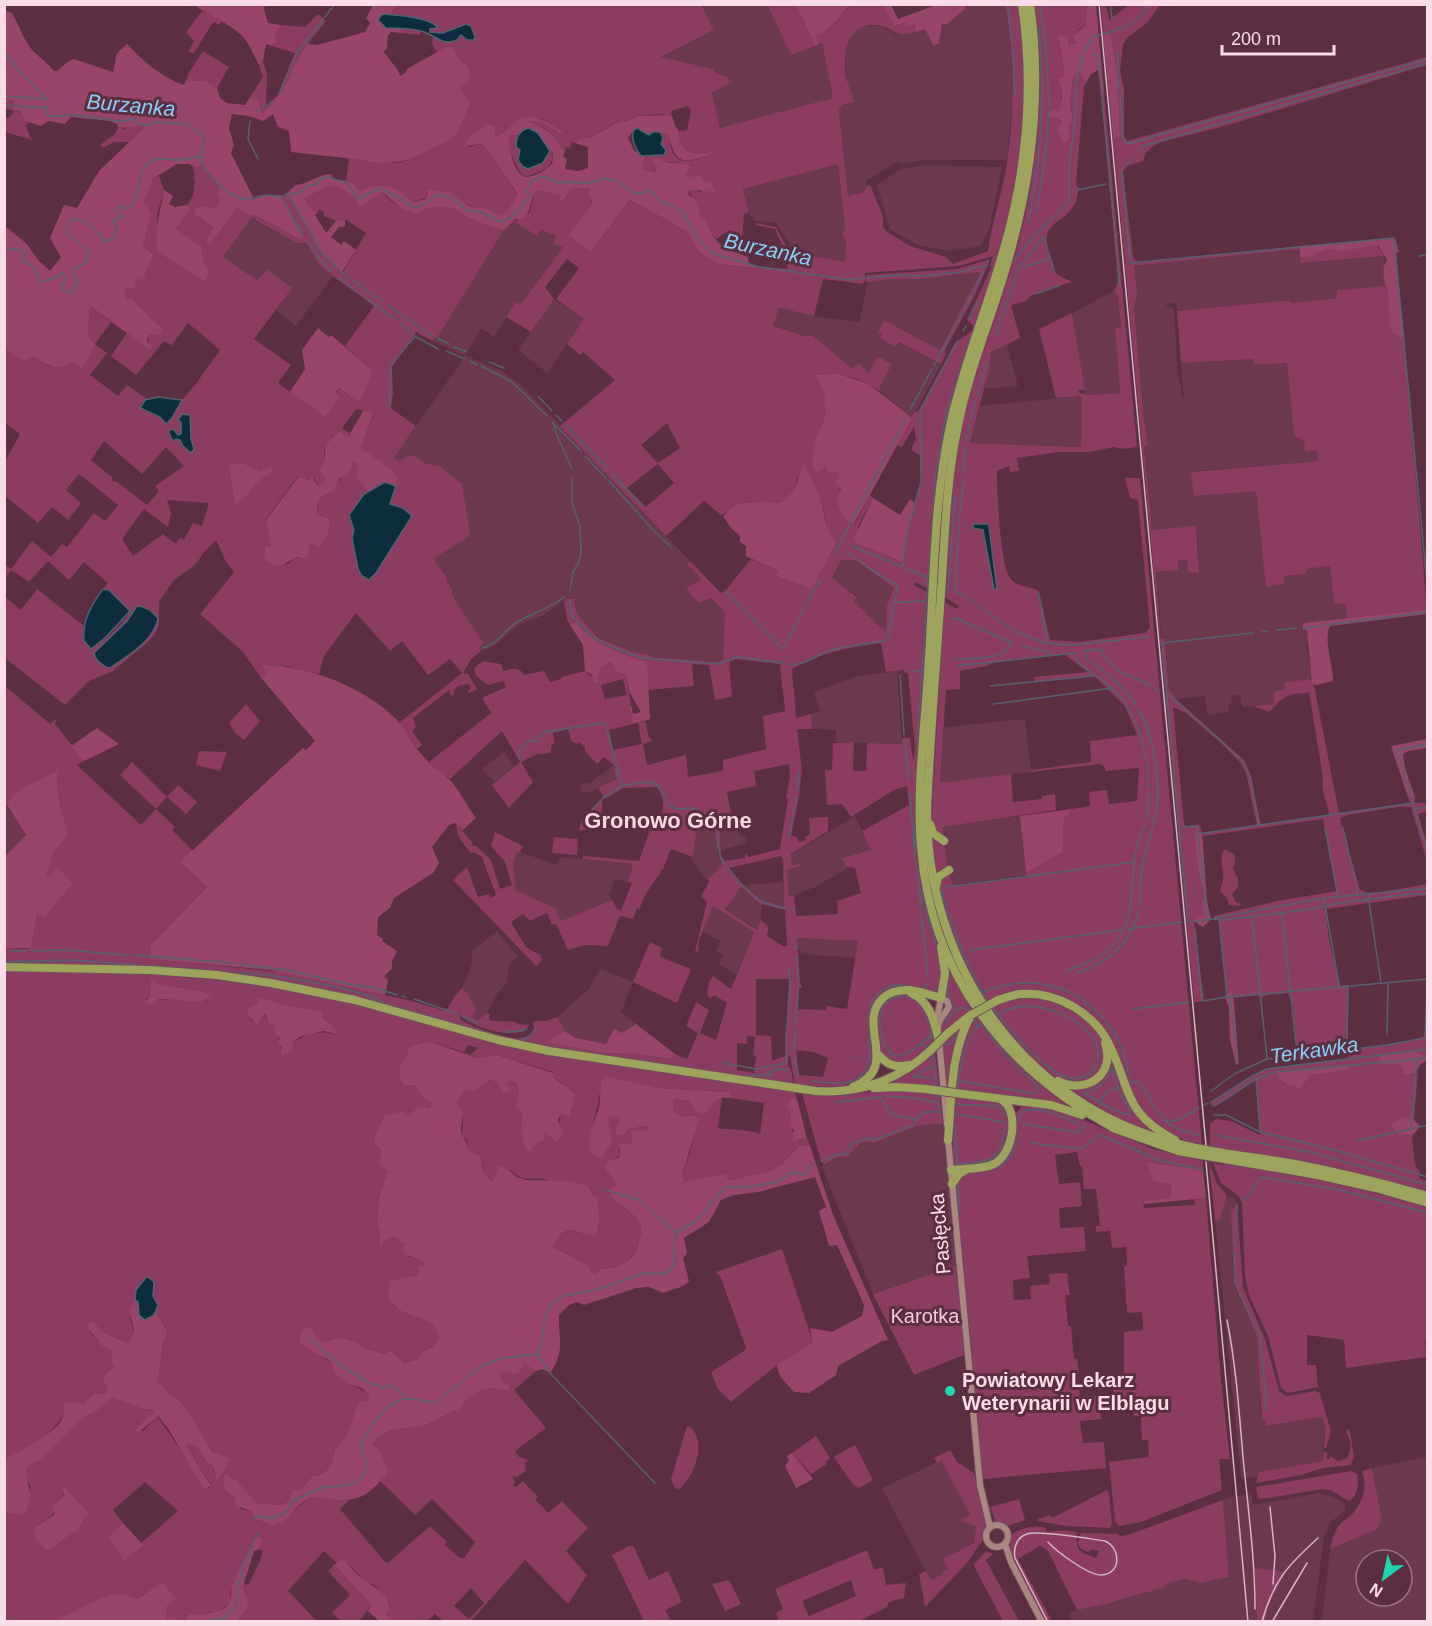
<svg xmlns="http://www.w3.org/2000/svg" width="1432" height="1626" viewBox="0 0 1432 1626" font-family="Arial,sans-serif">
  <rect width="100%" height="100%" fill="#5b2e41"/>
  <!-- built -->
  <path fill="#6b384e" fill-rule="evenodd" d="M704,4L767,5L791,55L822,42L833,98L720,129L712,93L732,81L726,80L728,77L716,73L713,69L660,57L714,30L702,5Z
    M965,5H1005L1011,42L1009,47H1011L1013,92L1007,160H923L902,164L899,161L866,181L867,186L864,192L848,196L839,110L842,105L854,102L849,90L845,62L846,51L851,37L858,29L863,27L880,25L896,35L925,29L933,45L939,44L942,24H947L965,9Z
    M838,163L845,228L843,232V237L846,240L845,262L795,252L776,223L756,221L750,215L743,189Z
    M923,165L1002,167L989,230L981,246L951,251L920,246L890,229L877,185L899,170Z
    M252,217L256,219L255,221L297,243H307L318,263L334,275L296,326L276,310L291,288L265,272L257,280L223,257Z
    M514,222L537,236L541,230L557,237L564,247L521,304L516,302L493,338L492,335L481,329L465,355L503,372L522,386L690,561L687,564L701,579L687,590L711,598L725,613L724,659L716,662L651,657L643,653L633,652L595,635L577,614L575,601L566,599L544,615L518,625L495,646L481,651L479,648L484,643L458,605L452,593L453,591L446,580V578L435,560V557L466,538L470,532L438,465L427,464L414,456L400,462L394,458L465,356L433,341L435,337H437L504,230Z
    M1300,249L1301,263L1384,256L1386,286L1337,290V298L1290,303L1289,300L1177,311L1176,303L1166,304L1167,306L1174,308L1178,379L1180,383L1182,398H1184L1181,363L1219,359L1227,361L1253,359L1254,365L1287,363L1294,436L1317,450L1318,461L1195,471L1256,491L1262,548L1271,585L1284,584L1283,576L1306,574V569L1330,566L1334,603H1345L1347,618L1303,623L1307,629L1308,642L1306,643L1312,676H1310L1311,679L1285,682L1286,689L1276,691L1275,704L1242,707L1240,695L1231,696L1232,704L1228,705L1229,712L1207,715L1205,696L1176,699L1169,689L1165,643L1162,640L1156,572L1178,570V561L1199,560L1198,543L1196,527L1152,531L1144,445L1148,444L1143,411L1134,305V266Z
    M978,272L980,273L940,350L884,320L878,332L882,335L881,337L896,347L899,342L941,364L912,418L880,391V387L892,363L878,356L868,373L859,362L853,369L813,336H805L773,326L779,308L814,316L859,322L868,282L892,279H921Z
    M1114,291L1118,296L1121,328L1115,329L1120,393L1085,395L1072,313Z
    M554,299L585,319L547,373L518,350Z
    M1007,344L1018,386L984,389L990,352Z
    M1081,396V447L970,443L980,406Z
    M841,560H854L894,588L887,604L886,634L854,601L857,596L831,578Z
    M897,671L902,744L836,742V730L812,729L811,714L820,712L814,692L858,676Z
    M1025,719L1031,772L940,783L944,727Z
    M504,752L514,766L495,782L483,770V768Z
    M615,764L616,767L613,770L617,779L591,792L582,793L580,784L591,782Z
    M6,803L26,835L5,856L4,805Z
    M699,812L713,821L717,835L718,856L723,864L708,881L692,861Z
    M731,814L736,819L739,834L746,838L747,843L721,850L720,831L716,821Z
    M855,816L871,850L842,858L847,869L813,888L789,897L787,870L800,866H792L791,855Z
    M1020,816L1026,875L954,885L945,861V847L940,845L944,840L943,827Z
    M517,851L555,864L561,857L634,864L628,882L615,879L609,896L612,900L561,921L538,900L516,890L513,863Z
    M783,882L784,907L762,901L744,885Z
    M741,887L762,906L760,926L758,930L725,908Z
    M713,906L754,932L736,975L719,964L723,955L716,952L720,941L702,931Z
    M497,931L518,957L509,965L507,969L509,973L506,984L497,994L487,1013L479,1020L472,1017L467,993L462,988L472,963V951Z
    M797,938L858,941L856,958L801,954L800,950H797Z
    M600,969L633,982L621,1012L636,1024L606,1044L576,1038L565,1031L557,1017L589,989Z
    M943,1124L958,1265L873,1294L822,1167L838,1157L851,1154L853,1147L867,1141L874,1143L920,1125Z
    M1226,1197H1234L1237,1204L1232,1209L1233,1276L1236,1289L1257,1337L1261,1372L1260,1412L1268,1426L1322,1417L1325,1427L1322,1461L1259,1472L1257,1477L1241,1478L1215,1219H1220Z
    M1427,1457V1621L1322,1622L1330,1549L1376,1530L1382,1520L1372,1468ZM1366,1560H1402V1596H1366Z
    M942,1460L971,1515L963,1519L976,1526L974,1543L943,1559L948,1569L943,1572L944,1574L930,1580L882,1488Z
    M1251,1492L1253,1505L1319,1493L1334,1497L1345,1504V1510L1330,1523L1324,1537L1313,1621H1265L1267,1610L1285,1573L1258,1568L1261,1621L1073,1622L1069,1614L1077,1610L1107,1604L1168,1583L1186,1579L1200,1583L1229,1577L1223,1500Z"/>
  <!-- green -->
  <path fill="#8b3c60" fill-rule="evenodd" d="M396,4L704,5L702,6L714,30L661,57L713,69L716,73L729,77L727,80L733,81L712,93L720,128L833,98L822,43L819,44L815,36C829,34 842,15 850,5H885L894,26L904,23L914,24L916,32C890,39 895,27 877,25C848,23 842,53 846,76C848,85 852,93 854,102L842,105L839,110L848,196L864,192L867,186L870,185L883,216V227L886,231L910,246L946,257L953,264L988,251C992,223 1001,196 1006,169C1015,113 1015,58 1005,5H1018C1025,57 1026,111 1019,163C1007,246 977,326 951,404C932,461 934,530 930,590L916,582L914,585L930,594L916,821C917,845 918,868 922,891C929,923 947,956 940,990L936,993H883C841,1029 926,1101 795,1084L790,1055L788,1056V1066L791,1069L793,1082H773L545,1047L261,979L5,964V948L28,949L37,912L44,917L48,878L45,875L54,852L65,840L68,831L61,810L57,786L58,772L20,789L5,805V686L50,724L56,719L55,724L84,761L77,765L141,825L156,809L120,775L132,762L167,797L178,785L197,802L186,814L167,797L156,809L175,827L172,830L193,851L181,863L207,887L149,946L151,948L150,959L280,972L408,1000L446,1011L454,997L462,988L467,993L476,1008L472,1017L478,1020L487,1013L490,1014L489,1020C496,1022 508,1021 516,1022L517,1024L529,1025L530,1022C527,1045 467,1027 460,1014L461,1020C472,1026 527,1051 534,1029C534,1027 533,1024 534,1021H547L557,1017L565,1031L547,1042L602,1053L636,1054L671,1059L675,1054L687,1059L698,1033L686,1026L696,1002L709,1010L700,1033L716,1040L727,1003L714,995L711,999L707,995L709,982L713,976L731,989L754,932L713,906L699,940L698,952L695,951L707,902L701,896L709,882L708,879L723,864C716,852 717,835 713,821L699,812L693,857L671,849L663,869L660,871L661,872L647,892L639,909L637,908L633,919L620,916L608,946L585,945L568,950L556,924L552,925L547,913L530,921L523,914L511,922L526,947L540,955L542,960L536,966L453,880L467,867L478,897L489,894L490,898L496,895L482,857L474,852L471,853C462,843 457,837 456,823L473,843L471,845L476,846L491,860L500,889L512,885L505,862L491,846L495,832L523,846L520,852H517L513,863L516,890L555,908L561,921L612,900L617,909L621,911L632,883L628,882L633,864L583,859V856L639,861L656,813L661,814C665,802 663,797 657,787L623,788L605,799L598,788L617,779L613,770L616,767L604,757L597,764L585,751V747L579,742L577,744L571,741L568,729L553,733L555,743L551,746V753L537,754L521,762L533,782L509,808L492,785L520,762L502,731L450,779L429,762L491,713L482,698L506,687L503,681L488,685L476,676L474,668L483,661L501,664L503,671C511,669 519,666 524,675L544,671L550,682L561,679V677L585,671L598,682L599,667L610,662L613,664L615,671L625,673L631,704L629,706L633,724L609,730L613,750L642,744L638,723L645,721L649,737L652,741L643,744L647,765L686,755L688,777L723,771V760L766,749L763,716L785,711L780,664L736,659L729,662L732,697L715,700L709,665L692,664L694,686L648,690L646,663C618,655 595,643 575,622L570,625L567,619L564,601L566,599H574L577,614L597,637L633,652L647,654L651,657L716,662L723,660L725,613L711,598L699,603L686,589L701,579L687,564L690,561L721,593L725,591L751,559L778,571L776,576L812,589L837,542C824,532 827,516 821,502C817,493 805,484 798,477L794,490L783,501L776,503L765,501L737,504L731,510L721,515L704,501L666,536L560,426L615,380L583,352L580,355L567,344L584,319L556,299L579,268L567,259L545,287L554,299L531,332L506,317L516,302L521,304L563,247L554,244L556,236L541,230L537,236L514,222L530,212L534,193L537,190L562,196L558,202L563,200L569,189L591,188L590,199L593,204L592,251L630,200L688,232L698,251L718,264L755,268L763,267L787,269L788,258L775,229L755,225L756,223L776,227L792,257L797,258L798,253L845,262L846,240L843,237V232L845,228L838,164L743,189L749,212L744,214L742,239L738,233H725L716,239L709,231L707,220L701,217L698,207L688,190L692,189L701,192L706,182L686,175L691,166C678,161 666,161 654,166L656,172L642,169L645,157L654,155L665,148L661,144L662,134L660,132L668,135C670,141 670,148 674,154C682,168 703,158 712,151C693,156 679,154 679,131L687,130L691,111L688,106L671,111L672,116C658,112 636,115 624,122L620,120L594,136L579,139L575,143L572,142L570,148L566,147L565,150L562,149C554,133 547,127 529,123L530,121L541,122L562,133L563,132C540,118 535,110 512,127C506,130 502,135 496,137V130C479,126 480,133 466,140L468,147L481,144L484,146L517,194C516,203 506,211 498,215C486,207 483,211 471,206C456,201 444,187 427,192L426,198L412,202C404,193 387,183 375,186C370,187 365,189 360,191L352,182L346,181L349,158L381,164L401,162L409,160L451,140L456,135L462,64L452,46L446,47L437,53L432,43L433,37L421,31L420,35L401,33V29L381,24ZM993,256L990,266H992L967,320L973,325L972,331L955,343L918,412L915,411L897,445L902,447L914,427L916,439L911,450L921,456V482L907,534L902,563L887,555L857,544L858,526L873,498L870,495L855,524C832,510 841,498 840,474L833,471H826L825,467L826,408L823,401L825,395L817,375C843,374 857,376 880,391V387L892,364L878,356L868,373L859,362L853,369L813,336H805L773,326L779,308L814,316L823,279L863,284L864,280L868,282L892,279H921L978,272L980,273L940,350L884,320L878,332L882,335L880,338L896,347L899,342L941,364L946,354L944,352L976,293L989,262L987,260L957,269L867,275L865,278V273L959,266ZM667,423L680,448L658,463L641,445ZM658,464L674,483L646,507L627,488ZM841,560H855L894,588L887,604L886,633L854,601L857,597L832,578ZM881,643L886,672L904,670L905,673H908L915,749L913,760L910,738H902V744L867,743L866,771H853L854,742L833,743L832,770H825L827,805L842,804L851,817L894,790L907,786L909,805L862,831L871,850L842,858L846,867L855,868L861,893L837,901L838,914L796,916L794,895L789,897L787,870L801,866L800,864L792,866L791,854L828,831V817L809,818L810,834L805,837L806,840L799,842L797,837L791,836L799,796L802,770L797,729H812L811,714L796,718L792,669C819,653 850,647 881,643ZM623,679L627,695L605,699L601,685ZM789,764L790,778L786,798L788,799L780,849L748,857L747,854H745V858L725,861L721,856L720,831L716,821L731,814L727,792L756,786L754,771ZM781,856L783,860L784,907L762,901L740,882L729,868ZM741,887L762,906V904L785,910L787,946H783L767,936L769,927L761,920L757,930L725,909ZM797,938L858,941L847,1009L827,1006L826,1010L798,1009L799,988H802L800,981ZM756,979H789L785,1056L772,1061L771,1036L756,1035ZM747,1036L755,1037L753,1055L756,1056L754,1073L737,1070V1043L747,1044ZM796,1050L814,1052L828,1058L823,1077L799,1075Z
    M767,5H796L815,46L791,55Z
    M1034,5H1087L1085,21L1087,25L1079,29L1074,46L1069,47L1068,38L1062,34L1057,36C1061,48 1063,62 1064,73C1064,79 1059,81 1060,86C1061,95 1063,100 1060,109L1057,111L1056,118L1062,123L1069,139V126L1073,118L1070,106L1073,76L1079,72L1086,83L1084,87L1076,184L1080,190H1078C1077,219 1049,219 1047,236C1045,245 1052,263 1055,273L1072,282L1045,290L1030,296L1026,301L1011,305L1020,338L991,352L989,369L970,443L1081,447V396L1056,398L1039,329L1072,313L1085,390H1079V393L1085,394L1086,395L1120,393L1115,328L1121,327L1118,297L1114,291L1118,281L1101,91L1104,92L1137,447L1122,449L1114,447L1089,452H1059L1017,458L1019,471L1010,472L1009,466L997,471C997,491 1000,564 1010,578C1016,587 1030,586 1039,591L1050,640L1078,642L1145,633L1150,628L1138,500L1130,498L1125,478H1140L1202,1145L1184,1140L1157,1127L1136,1106L1117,1055L1080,1008L1017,992L1006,993L983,1002C973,983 933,900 938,882C940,878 945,876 949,874L954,886L1026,877V873L1063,852L1064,818L1069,815L1072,809L1090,806L1089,792L1107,790L1109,804L1137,801L1139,768L1106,771L1104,766L1100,764L1031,772V770L1091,762L1090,741L1137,735L1125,706L1094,676L1034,682V677L1088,672L1064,654L994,662L986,666L960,671V689L946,690L940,783L1011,774L1013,802L1042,799V796L1055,794L1056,810L943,827L944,841L940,845L945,847L947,868L935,875L931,829L944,602L957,609L959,606L944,597C948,539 949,478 963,421C977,364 1000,309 1016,252C1039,171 1043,88 1034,5Z
    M1101,5H1106L1109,20L1129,5H1160L1148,22L1127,38L1123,44L1120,71L1124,89V136L1127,141L1427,57V65L1221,127L1161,142L1152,147L1146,153L1143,161L1127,166L1123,172L1133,257L1137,263L1300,246V249L1134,266L1137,295L1134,306L1143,411L1148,444L1144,446L1152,530L1196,526L1199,573L1188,572L1187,560L1178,561V570L1156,572L1161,639H1164L1165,643L1169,689L1176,699L1244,760L1250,773L1261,825L1329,815C1328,803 1320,789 1323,777L1309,692C1303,694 1299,693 1293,694C1281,698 1277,704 1269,712L1253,706L1274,704L1273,693L1276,691L1285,689V682L1311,679L1314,685L1339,813L1410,803L1408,797H1415V803H1427V811L1418,814L1427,844V862L1411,807H1398L1347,815L1340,819L1360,890L1368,893H1378L1427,884V895L1327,909C1325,934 1335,961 1340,986L1348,985L1347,1046L1355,1049L1421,1039L1425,1035V1018L1427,1056L1413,1051L1380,1056L1395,1065H1400L1404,1076L1418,1072L1414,1120L1406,1119L1394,1122L1406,1136H1412L1415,1165L1421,1174L1419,1178L1427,1181V1192L1324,1166L1210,1147V1124L1216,1119L1231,1121L1260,1135L1256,1079L1226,1100L1212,1107L1210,1102L1252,1076L1267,1069L1348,1059L1347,1049L1297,1055L1293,1004L1288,993L1266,995L1261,998L1257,995L1233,998L1234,996L1229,992H1227L1219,921L1214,919V916L1277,901L1337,891L1323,819L1203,836V833L1257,825L1246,773L1240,762L1221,743L1186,713L1173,707L1184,823L1186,827L1199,824L1202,832L1196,833L1197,864L1204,895L1203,898L1204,914L1194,921L1204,1001L1194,1002L1113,138L1120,137L1118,78L1111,33L1103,35ZM1348,1070L1311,1075L1298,1089L1283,1083L1279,1071Z
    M202,11L222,21L219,25L214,22L212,24L194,53L188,52L194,41L186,32Z
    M318,14L326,21L302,51L279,98L262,113L259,101L250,97L263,77L259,65L263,61L267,73L266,106L277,96L295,53L272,46L277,42L275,35L281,25L305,27Z
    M203,51L229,67L217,88L206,81L186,80L188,74Z
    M4,100L14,101L13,108L19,111L28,123L26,127L32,140L5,132V117L8,118L14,112L12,110L5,109Z
    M139,124L148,125L128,144V142H114L103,148L100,145L115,134L118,127L124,129Z
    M510,135H518L516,141L520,150L549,155L550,151L553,153C552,166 547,169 536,173C530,175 529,177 522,175C515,164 506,149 510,135Z
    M203,164L222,186L217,196L219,198L217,206L197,217L213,228L210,245L237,208L250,215L257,216L295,237L304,239L281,200L280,196L286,194L293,202L327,259L343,272L366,233L345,219L336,221L324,216V212L319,209L318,212L312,210L305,198C324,187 332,177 353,197C357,201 357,205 361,208L382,192C391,203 403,209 416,214C433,204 448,202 464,215C474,222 492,227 504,230L437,338L435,337L433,341L416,332L392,367L393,393L391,408L416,426L394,458L400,461L405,457L414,455L427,464L438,465L462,484L470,532L467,538L436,557L435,561L447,578L446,580L453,591L452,594L458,605L484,643L479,648L481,651L471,659L463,673L468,674L477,689L472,692L467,693L471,688L469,684L458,686L454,690V694L451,696L449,690L413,718L416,727L412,731L422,745L417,749L399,723L462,673L450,659L428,675L402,641L390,651L356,613L324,656L319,674L287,666L263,665L266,672L262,679L243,652L200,614L234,572L225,560L216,540L204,552L196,564L173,581L159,602V625L155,634L147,643L113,671L89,681L65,705L5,658V597L21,610L37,589L84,626L83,632L91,649C105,640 124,625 130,610L109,590L103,589L108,583L84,562L69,580L48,561L29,582L11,570L5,578V565L11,569L32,541L51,557L62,544L67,547L94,513L105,521L118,505L79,474L66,490L81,503L68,520L52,507L38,523L5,496V461L20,434L5,423V349L12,355L34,357L49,366L88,337L90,306L111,322L95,344L107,353L90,375L118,396L127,385L147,399L141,403L140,408L162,419L172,418L182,400L195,385L220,350L188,323L172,345H171L164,341L136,375L111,356L127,333L150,350L148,336L152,334C150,316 144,309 131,298L128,301L126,298L125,289L136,278L143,281L147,269L154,255L143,246L152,213L144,204L153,177L159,176L164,190L157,215L158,232L210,273L204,262L201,246L176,229L191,208L187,205L193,196L195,179L193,178L195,174L193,167H199ZM252,217L256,218L255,220L297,243H307L318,263L334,277L374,306L345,346L372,370L358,402L339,388L325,417L278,383L291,365L254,339L292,288L267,270L257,280L223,257ZM356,409L374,413L361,448L373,457L396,486L389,504L412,516L376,573L362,576L356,561L352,538L354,530L349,519V514L368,491L364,484L358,480L359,464L355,462L327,495C318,499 317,503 317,513L324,516L310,542L309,554L293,559L288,564L274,565L266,545L271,547L266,519L297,477L309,480L314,478L320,488L326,479L323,468L325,463L324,450L333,436L347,438L350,433L342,428ZM182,414L190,415L191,439L194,449L180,440H173L169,431H175L178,435H181V422L178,420ZM104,441L142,474L166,447L184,466L155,486L159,491L147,505L116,481L114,482L112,480L113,478L91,460ZM167,500L209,503L202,526L193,523L184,540L180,538L176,544L163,534L133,556L122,539L144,509L168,527L171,513ZM141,606L149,609L157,622C148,642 128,657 109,668L95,657L94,653L127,621L134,611Z
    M1377,245L1384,256L1301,263L1300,257H1312L1319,252L1328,249L1342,252Z
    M1385,286L1388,297L1391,332L1404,339L1427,609L1347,618L1345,603L1334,604L1330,566L1306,569V574L1284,576V584L1266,587L1256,491L1194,496L1191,472L1318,461L1317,450L1305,451L1304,441L1294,436L1287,363L1254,365L1253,359C1229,361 1205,361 1181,363L1177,311L1290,300V303L1337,298V290Z
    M246,704L260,721L244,740L235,733L229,723Z
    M199,751L227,752L220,771L196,765Z
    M602,801V826L579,831C580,818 591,809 602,801Z
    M554,837L578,839L577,855L552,853Z
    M1224,849L1234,854L1235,862L1233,868L1238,879V887L1232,894L1236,902L1241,904L1239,906L1229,905L1227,898L1220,891C1221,886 1224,880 1223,875C1223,865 1219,861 1224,849Z
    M650,942L662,948L660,957L691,969L677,1003L633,982Z
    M948,964C978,1024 1012,1065 1066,1105L1065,1106L1028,1098L963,1091L1002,1102L1009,1116V1138L1001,1156L988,1164L953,1167C953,1119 951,1069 970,1024L963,1016L949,1029L962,1026L956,1041L948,1103L941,1032L942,1021L948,1013L944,996Z
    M5,970L144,974L248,983L341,1000L487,1041L542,1053L795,1092L797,1099L791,1098V1127L797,1141L807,1138L810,1146H799L782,1164L770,1171L729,1180L725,1174L685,1183L682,1176L690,1152L698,1118L689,1115L683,1117L675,1112L673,1104L675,1097L689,1101C693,1107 696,1114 704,1114L713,1100L722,1097L718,1128C732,1130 748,1129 760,1134L764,1103L729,1098V1092L657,1088L635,1084L599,1095C599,1106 594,1115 593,1127L608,1123L606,1115L620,1118L625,1134L629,1129L647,1126L649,1128V1131L638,1132L630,1145H624L618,1148L620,1155L618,1157L609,1160L619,1185L618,1203C626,1209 635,1214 639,1223C642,1228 641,1231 640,1236C636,1260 623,1268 600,1269L596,1274L591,1272L588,1265L553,1247L561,1234L568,1230L592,1235L599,1228L597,1206C583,1199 560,1184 546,1180C530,1175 525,1185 511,1170L495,1177L492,1182L483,1172V1164L468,1150L467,1140L462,1135L463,1118L457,1105L459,1098L466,1090H474L489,1080L496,1082L500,1086L510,1081L517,1085L519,1095L515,1108L521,1110L522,1121L520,1128L523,1134V1145L545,1133L552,1137L559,1124L561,1114L572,1111C573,1093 567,1086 553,1077V1072L497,1055L478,1058L470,1055L478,1048L468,1045L464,1052L428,1041L410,1046L406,1056L399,1065L400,1079L404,1086L415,1085L431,1102V1108L382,1149L388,1171L379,1197L377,1223L380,1232V1245L385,1240L394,1237L404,1244L409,1257L422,1260L424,1265L418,1275L391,1280L401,1311L433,1324L439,1337L433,1347L425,1350L418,1359L405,1363L394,1353L386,1354L365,1349L357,1342L340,1337L324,1342L317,1337L310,1328L319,1356L331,1362C338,1385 355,1381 369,1396L368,1402L356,1408L347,1434L335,1449L331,1464L324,1473L312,1476L301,1490L283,1505L256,1503L234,1496L241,1509L251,1511L253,1518L274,1526C291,1520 301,1498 315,1497C326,1497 338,1500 349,1500L340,1509L385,1562L388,1563L430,1526L447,1542L444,1544L446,1546L460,1558H464L475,1542L432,1499L415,1515L380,1481L389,1471L373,1444C383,1425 412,1430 430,1424C438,1420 447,1414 455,1410L458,1412C464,1401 478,1386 492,1387C497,1387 502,1390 507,1391L499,1373L525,1363L536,1371L514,1390L546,1428L515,1451L519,1457L528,1460L525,1463L526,1471L517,1477L512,1476L515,1481L513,1486L516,1487L523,1481L538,1497L535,1499L548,1513L562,1501L588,1528L566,1551L587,1575L568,1604L525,1560L471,1621H443L435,1614L427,1621H393L386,1614L389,1603L373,1584L367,1583L345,1561L337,1563L324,1551L288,1591L317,1621H237C247,1611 250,1600 243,1586L245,1583L246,1585L249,1584L262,1556V1551L260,1549L262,1539C247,1552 237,1566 233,1586H231L230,1602L219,1612L189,1614L184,1621H180L174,1617L167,1620L162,1582L137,1599L120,1594L73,1612L57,1621H5V1512L18,1515L31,1487L26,1478L27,1467L41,1458L83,1418L97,1411L112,1398L143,1409L157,1410L135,1429L143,1431L157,1416L207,1488H213L186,1445L196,1444L206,1462L213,1466L214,1474L221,1476L229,1458L212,1452L195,1421L180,1401L171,1396L158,1381L163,1342L168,1332L158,1315H154L158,1305L153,1296L154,1290L144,1278L136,1290L135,1300L131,1304L130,1317L134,1333L127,1343L103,1332L94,1322L89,1332C98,1338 102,1347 112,1352L114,1366L102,1378L107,1388L106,1394L95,1393L83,1404L64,1412C57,1433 24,1449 5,1459ZM151,981L156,983L211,994L202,1002L178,999L145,1000L151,994ZM259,997L282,1004L324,1012L322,1017L335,1035C321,1028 305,1036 292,1042V1051L287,1054L281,1051L278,1035L275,1034L273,1025L268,1023L264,1013L260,1024C253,1024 247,1018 247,1011L258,1004ZM145,1482L178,1511L141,1543L142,1544L110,1537L123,1523L113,1510ZM64,1486L90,1514L83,1520L78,1531C71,1533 56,1546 48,1551L33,1529C50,1517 64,1509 64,1486ZM471,1588L484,1603L469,1619L454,1606Z
    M903,994L917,999L927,1012L933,1031L943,1124L920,1125L874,1143C858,1139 857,1148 847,1157H838L824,1165L820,1158L802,1093L841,1096L884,1090L885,1084C901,1076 914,1072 921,1055C913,1059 903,1066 894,1063C872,1057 867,997 903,994Z
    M1025,998C1053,999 1091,1011 1102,1040C1114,1072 1088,1090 1059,1079C1038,1071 1003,1026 987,1008L1004,1001Z
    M1110,1052L1123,1088L1157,1134L1117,1118L1065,1086L1091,1085Z
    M1023,1105L1057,1109L1153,1149L1203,1161V1170L1147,1162L1171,1183L1170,1199L1143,1201L1144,1208L1195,1205L1194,1199L1206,1198L1221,1380L1230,1459H1219L1222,1490L1141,1522L1119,1526L1115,1521L1109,1462L1149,1457L1148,1440H1142L1141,1416H1134L1132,1401L1115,1403L1113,1388L1129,1387L1127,1375H1124V1332L1143,1330L1142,1312L1127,1313L1124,1266H1127L1126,1247L1112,1248L1110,1231L1096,1232V1226H1100L1096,1189H1084L1082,1166H1080L1077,1152L1055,1155L1059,1184L1080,1182L1082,1206L1059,1208L1060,1228L1084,1227L1086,1251L1027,1256L1030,1278L1013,1280L1014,1300L1031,1299L1030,1286L1050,1284L1049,1274L1067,1273L1070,1295H1065L1068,1326H1071L1074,1359H1077L1079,1373L1077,1374L1080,1397L1099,1396L1101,1419L1080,1421L1083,1443L1104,1442L1106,1468L983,1479L955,1186L964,1172L991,1168L1012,1145L1015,1114Z
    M1209,1162L1217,1184L1227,1195L1220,1220L1215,1219Z
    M1213,1163C1286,1172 1357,1186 1427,1208L1428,1340H1425L1427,1357L1346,1368L1344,1340L1307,1335V1365H1316L1318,1387L1288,1393L1281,1388L1268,1336L1249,1295L1245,1276L1242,1203L1238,1196L1221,1183Z
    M1237,1204L1243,1288L1265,1339L1279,1391L1286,1396L1315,1391L1320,1393L1331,1432L1326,1448H1324L1325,1427L1322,1417L1267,1426L1265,1420L1262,1419L1257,1337L1234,1283L1231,1211Z
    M782,1249L813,1342L777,1365L731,1402L718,1389L711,1372L744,1351L746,1348L721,1278L716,1272Z
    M958,1265L966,1354L914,1375L873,1294Z
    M687,1426L691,1427C706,1444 695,1476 679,1489L675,1488L671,1479Z
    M1348,1429L1350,1432L1354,1457L1351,1465L1323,1468L1301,1475L1256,1483L1259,1472L1322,1461L1324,1451L1327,1453V1459H1330V1456L1338,1461L1346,1459C1353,1451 1351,1439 1346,1432Z
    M816,1436L830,1458L825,1462L827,1464L811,1474L792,1453Z
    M855,1445L873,1480L859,1488L854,1486L835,1459V1456Z
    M950,1450L957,1462L974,1473L988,1526L984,1538L967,1563L925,1607L919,1574L926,1571L931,1580L943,1574V1572L948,1569L943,1559L974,1543L976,1526L963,1522V1519L970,1515L942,1461L937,1463L934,1458Z
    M1372,1468L1382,1520L1376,1530L1330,1549C1332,1540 1334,1531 1341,1523C1344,1520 1349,1518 1352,1514C1364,1502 1367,1485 1362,1471Z
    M1351,1471L1357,1474C1359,1483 1358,1494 1351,1500H1347L1332,1491L1323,1489L1262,1499L1258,1498L1256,1487Z
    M1107,1490L1109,1493L1112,1524L1110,1528L1066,1526L1038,1521V1519L1050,1515L1052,1518Z
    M1019,1499L1025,1520L1008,1526L996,1522L990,1507Z
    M1223,1500L1229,1577L1200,1583L1186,1579L1168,1583L1163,1588L1132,1596L1107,1604L1077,1610L1048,1551L1040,1546L1018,1559L1052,1621H1045L1007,1546L1012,1534C1023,1527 1034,1525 1046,1528V1531C1057,1532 1068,1528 1077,1533C1076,1553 1080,1552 1096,1558L1099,1551L1093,1549L1088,1552L1080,1548L1078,1543L1081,1533L1119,1534V1536L1128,1535Z
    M629,1546L634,1547L649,1580L668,1571L682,1602L665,1610L671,1621H644L612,1555Z
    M867,1550L874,1570L883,1567L886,1585L906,1583L904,1598L889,1602L887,1607L857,1622L779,1621L776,1613L783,1609L775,1589ZM851,1580L856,1596L809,1616L802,1601Z
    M986,1551L993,1554L986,1560L1019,1621H1003L978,1574L979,1572L976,1571L974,1564Z
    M334,1565L372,1605L359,1621H341L332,1613L350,1595L328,1571Z
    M1255,1568L1276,1570L1285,1573L1267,1610L1265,1621H1257Z
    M729,1580L741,1604L725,1611L712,1584Z"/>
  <!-- forest -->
  <path fill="#99456b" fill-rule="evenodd" d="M850,4C842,15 829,33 816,36L819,44L815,46L796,5Z
    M195,5H265L264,9L268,23L281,25L275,35L277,42L272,46L266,44L263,61L259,65C254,56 250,44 242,36C229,22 209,17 195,5Z
    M373,5H396L391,14H385L397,28L401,29V33L391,32L388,35L387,49L383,51L398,70L400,76L405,73L407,69L446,47L452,46L462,63H466L471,78L460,88L470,104L456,135L451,140L409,160L381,164L354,159L291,152L289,131L278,127L273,114L263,121L249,116L232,114L229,128L234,145L231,153L254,199L267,195L280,196L304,239L295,237L257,216L250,215L237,208L210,245L206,242L213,228L194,214L196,209L201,206L212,208L217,206L219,198L216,196L221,186L203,165L199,167H193L190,164H176C173,167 158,176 153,178L144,203L152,213L143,246L154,255L147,269L143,282L136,278L134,289L128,287L125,289L126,298L128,300L131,298C143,308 150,319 162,328L161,333L156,335L152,334L148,336L147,341L152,346L150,350L90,306L88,336L95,345L82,369L73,362C56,371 49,366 34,357L24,360L12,355L5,349V226L27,244L38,260L50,271L61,257L50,238L64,205L77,208L99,171L147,125C137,124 129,130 118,127L117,124L110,121L71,117L65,124L48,121L41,126L25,121L20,111L13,109L14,101L5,100L4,10L12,13C19,25 24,41 33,51C40,58 48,63 54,71H57L69,61L74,59L113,72L117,53L127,44C144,62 161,77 184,85L186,80L206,81L217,88L220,98L227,103L245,105L250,97L259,100L262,113C288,94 289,69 307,44L317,45L365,32L370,23L366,18Z
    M884,5H891L898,19L936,5H965V9L947,24H942L939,44L933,45L925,29L916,32L914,24L908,26L904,23L894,26Z
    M1087,5H1096L1104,92L1101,91L1098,70L1091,74L1086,83L1079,72L1073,76L1070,106L1073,118L1069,126V140L1066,142H1063L1057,129L1062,122L1056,118H1048V112L1053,109L1057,111L1060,109L1062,97L1059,79L1063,78C1065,68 1061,48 1057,36L1062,34L1068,38L1069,47L1076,43L1073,36L1087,24L1085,21Z
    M1111,33L1118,78L1120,137L1113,138L1103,35Z
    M668,115L672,116L675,126L679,131C679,154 694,156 713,151V153C685,163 677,168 668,135L656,131L649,135L642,131L634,130L628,138L635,152L637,151L645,157L642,169L656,172L653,159H658C668,166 679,160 691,166L686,175L692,177L700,175L706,182H711L715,192C707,192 694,188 688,191L689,195L696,200L701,217L707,220C710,243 729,251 748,257L749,264L760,267L756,268L718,264L698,251L688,232L630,200L591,252L568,235L593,204L588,193L591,188L570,189L563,200L558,203L561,196L537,190C529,198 534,208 523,219H516L504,230C492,227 474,222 464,215C448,203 433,204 416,214L401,208L382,192L361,208C357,205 357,201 353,197C333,178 324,187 305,199L312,210L318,212L315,215L326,233L336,221L345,219V226L339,227L331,237L341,245L344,241L356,250L342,272L322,253L293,202L286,194L296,185C309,184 318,174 331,174L333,179L352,182L360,191C381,181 396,185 412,202L426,199L428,190L448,192L469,206L491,210L498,215C506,211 516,203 517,193L484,146L481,144L465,146L466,140L488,124L495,127L496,137C504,134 509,128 515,122C531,109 549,123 563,132L562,134L541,122L530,121L529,122C546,128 554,133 562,149L565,150L563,156L567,159L565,169L578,171L588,168V147L575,143L579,139L594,136L621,120L624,122L639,116ZM522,131L538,133L545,146L553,153C553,156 553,160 552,163C549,169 529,180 523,176C513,169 507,145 510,135H518Z
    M164,190L173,196L169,204L175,207L187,205L191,208L176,229L201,246L204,262L210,273L204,281L158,252C154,229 160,213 164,190Z
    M1395,238L1399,252L1396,253L1404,339L1391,332C1389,321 1389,309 1388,298C1387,286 1379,271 1387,260L1378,245L1341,252L1328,249L1319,252L1312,257H1300V246Z
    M318,328L329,337L331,335L372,370L365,392L359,401L358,402L339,388L336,392L339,398L325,417L290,392L305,369L302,350Z
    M839,374L869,384L912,418L854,524L848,523C841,514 833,499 841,489L835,483L840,474L833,471L828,474L825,467L818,472L813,467C813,459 813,450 815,443C819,427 831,418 823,401L825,395L816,375Z
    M363,411L374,412L361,448L391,469L397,478L396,486L383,482L368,491L356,477L358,465L354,462L348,474L340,478L333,491L321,498L317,504V513L329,519C331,530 327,539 318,547L310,542L309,554L305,558L297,557C283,564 280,571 264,559L266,545L271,547L266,520L298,477L309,480L312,477L319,487L326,479L319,471C333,457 314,449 340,432L348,437Z
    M234,464H244L260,472L270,466L273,470C270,475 266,475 261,479C252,487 247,499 235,504L229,466Z
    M804,464C810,476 817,489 821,501C825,515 825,532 837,542L812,589L776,576L778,571L746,556V546L740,542V536L731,528L723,516L737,504L765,501L776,503L783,501L794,490Z
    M873,498L900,515L910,499L915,503L902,563L887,555L857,544L854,538Z
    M1427,609V614L1330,626C1323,640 1333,664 1333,681L1317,685L1312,684L1307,630H1303V623Z
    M575,622C594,643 618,655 647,662L650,719L633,724L629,706L631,705L633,714L641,712L630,693L625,674L615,671L613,664L610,662L600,667L598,682H594L591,674L585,671L583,645L570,625Z
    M262,665C305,664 366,688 396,719C406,730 412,745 423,756C431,766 442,771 450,780C460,791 467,806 476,818L463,830L456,823L449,825L432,847L439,863L433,873L394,898L390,908L378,917L377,935L383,939L382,941L397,951L392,961V969L384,976L388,980L385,995L270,970L149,959L151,948L149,946L207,887L180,862L303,748L306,750L315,741L262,679L266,672Z
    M97,728L119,744L84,761L71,746Z
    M1427,739V748L1408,751L1403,754L1405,768L1415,797H1408L1391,746Z
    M58,771L57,786L61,810L68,831L65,840L54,852L46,875L49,877L57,867L73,883L44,917L37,913L31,948H5V856L26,835L6,803L20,789Z
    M1072,809L1069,815L1064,818L1063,852L1026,873L1020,816Z
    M1202,832L1207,901L1211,919L1203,927L1194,921L1196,918L1204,914L1202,907L1204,895L1197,864L1195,833Z
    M151,980L156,981L157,983L212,994L202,1002L164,999H159L153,1005L145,1002L151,994Z
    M1231,990C1235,996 1237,1049 1239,1062L1236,1065L1230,1040L1229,1009L1225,996Z
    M259,997L282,1004L324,1012L322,1017L337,1031V1034L323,1031L300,1037L292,1042L293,1051L287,1054H281V1047L278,1042L280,1038L275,1034L273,1025L268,1023L266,1015L264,1014L258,1026L247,1015L248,1008L257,1004Z
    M636,1024L675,1054L671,1059L636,1054L602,1053L546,1042L565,1031L576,1038L606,1044L614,1029L622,1033Z
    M428,1041L478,1058L497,1055L553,1073V1077L575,1094L570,1115L561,1114L558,1120L563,1135L557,1142L545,1133L544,1141H539L531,1151H527C521,1143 524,1136 520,1128L522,1121L521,1110L515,1108L519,1095L517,1084L510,1081L507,1083L510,1091L504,1093L496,1082L489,1080L474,1091L466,1090L459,1098L457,1105L463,1112C463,1119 459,1129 462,1135C466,1141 467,1142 468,1150L481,1157L483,1172L492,1182L499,1166L505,1167L517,1177L526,1180L570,1181L588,1186L592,1195L598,1198C597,1206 603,1233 593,1235C586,1236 576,1230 568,1230L561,1234L553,1247L588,1265L591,1272L596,1274L600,1269C623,1268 636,1260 640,1237C641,1231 642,1228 639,1223C634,1212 620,1205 611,1197V1188L618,1185L605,1168L609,1160L618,1158L620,1155L619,1143L630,1145L633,1138L631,1131H649V1128L647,1126L629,1129L625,1134L616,1135V1127L620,1122V1118L607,1116L612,1139L610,1146L606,1149L603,1158L590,1153C587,1138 593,1124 598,1111C601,1102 600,1091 601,1081L608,1077L657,1088L730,1092L729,1098C714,1096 714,1105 704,1114C696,1114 693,1107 689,1101L675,1098L673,1104L675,1112L683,1117L689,1115L699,1118L682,1176L685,1182L725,1174L729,1180L770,1171L782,1164L799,1146H810L833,1215L888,1340L882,1341L838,1366L836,1375L809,1393L794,1392C787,1384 777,1376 777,1365L813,1342L810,1328L832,1332L862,1316L864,1305L837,1245L829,1246L819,1211L826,1207L815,1177L758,1192L734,1195L721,1200L709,1222L684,1238L687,1253L683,1258L689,1281C683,1289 672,1288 664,1293L649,1287L636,1288L584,1305L577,1302L569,1305L559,1315C558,1339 566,1351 550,1373L542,1369L536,1371L525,1364L519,1372L514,1374L507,1371L500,1373L503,1382L510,1386L507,1391C485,1383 469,1393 458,1412L455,1410C447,1414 438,1420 429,1424C412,1431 384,1424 373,1444L379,1450L389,1471C370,1494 361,1503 329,1499C321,1498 313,1495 306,1500C293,1508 291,1520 274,1526L253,1518L251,1511L237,1506L234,1496L230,1494L223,1487L225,1473L237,1481L256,1503L283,1505L289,1500L293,1490H301L312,1476L324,1473L331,1464L335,1449L347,1434L356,1408L361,1402L368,1401L369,1396L362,1388L347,1383L335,1373L331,1362L328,1359L319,1356L300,1343L301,1330L310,1327L317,1337L324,1342L340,1337L357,1342L365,1349L386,1354L390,1350L405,1363L418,1359L425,1350L433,1347L439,1337L433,1324L401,1311L389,1300V1288L391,1280L418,1275L419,1267L424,1265L421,1260L403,1254L404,1244L394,1237L385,1240L380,1246V1232L377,1223L379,1197L388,1171L379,1165L382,1150L376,1145L374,1138L385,1115L404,1111L409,1116L418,1107L431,1108V1102L423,1098L415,1085L404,1086L400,1079L399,1065L406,1056L410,1046Z
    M1413,1051L1427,1056V1060L1420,1065L1415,1073L1404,1076L1400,1065L1379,1064L1380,1055Z
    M1348,1065L1349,1070L1311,1075L1299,1089C1289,1085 1279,1084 1278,1071Z
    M791,1098L797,1099L807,1138L792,1142L794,1130L791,1127V1112L787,1107Z
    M1403,1116L1406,1119L1411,1117L1419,1125V1128L1412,1136L1398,1134L1390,1125Z
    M1147,1162L1203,1170L1206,1198L1144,1204L1143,1201L1170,1198L1171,1184L1153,1181Z
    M135,1300L138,1302L139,1308L149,1316L157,1314L168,1332L163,1342L158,1381L171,1396L180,1401L195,1421L212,1452L230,1458L221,1476L216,1479L213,1466L206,1462L196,1445H186L213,1489L209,1487L204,1489L169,1430L158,1416L138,1433L135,1429L156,1410L143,1409L112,1398L97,1411L83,1418L41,1459L27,1467C25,1489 36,1489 25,1514L18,1515L5,1512V1459C18,1452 54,1433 61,1421C65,1414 63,1409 65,1402L83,1404L95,1393L106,1394L107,1388L102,1378L114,1366L111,1362L112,1352L100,1344C98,1336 89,1334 87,1326L91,1321L94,1322L103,1332L127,1343L134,1333C134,1321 124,1310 135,1300Z
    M792,1453L813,1479L796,1488L785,1466L789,1460L787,1456Z
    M64,1486L90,1514L83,1520L78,1531C71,1533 56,1546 48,1551L36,1539L33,1529L55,1514L52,1506L61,1500L64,1494L62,1489Z
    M123,1523L143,1545L124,1561L109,1537Z
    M257,1536L262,1539L260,1549L254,1551L243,1586L248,1601L247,1609L237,1621L184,1622L189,1614C209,1613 235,1616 231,1586H233C238,1563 248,1556 257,1536Z
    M345,1560C350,1568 358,1576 366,1581C375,1588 397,1600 386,1614L393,1621H379L368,1611L372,1605L334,1565L339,1561Z
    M162,1582L176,1599L166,1607L167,1620L174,1617L180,1621H57C73,1612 100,1596 119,1594C124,1594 132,1597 137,1599Z"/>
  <!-- water -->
  <path fill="#0c2d3d" stroke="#536270" stroke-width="1.5" d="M385,14C398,15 431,17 438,28L430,29V32L443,33L466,24L471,26L475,37L474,40H467L461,35L457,40C442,47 434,34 421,31C410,28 397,28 386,28L378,20L381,15Z
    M529,128L538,133L550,151L543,163L528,169L522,166L518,160L520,150L516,147C516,138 519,130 529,128Z
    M637,128L649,135L653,132H660L663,138L661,144L666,150L664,155L641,156C636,150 630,138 634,130Z
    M158,397L182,400L172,418L166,424L160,417L140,408L145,400Z
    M182,414L190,415L191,439L194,449L191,453L183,446L180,440L176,439L173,441L168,431L173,429L178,435L181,434V422L178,420Z
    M385,482L396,486L390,504L403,508L412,516L376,573L369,580L362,576L358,569L352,538L354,530L349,515L364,494Z
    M973,524H988L989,527L997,590L994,589L983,530L973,528Z
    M103,589L109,590L130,611L105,638L91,649L84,641C82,621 91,605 103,589Z
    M137,606C146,606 152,611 158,618C155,640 127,656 110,668C104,667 95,660 94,653L127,621Z
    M147,1276L154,1282L153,1296L158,1305L154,1315L145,1320L139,1315L138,1302L135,1300L136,1290Z"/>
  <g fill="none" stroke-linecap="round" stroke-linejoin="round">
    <!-- stream -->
    <path stroke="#536270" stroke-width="1.5" d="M1110,4L1112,18
      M1008,8L1012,41
      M324,18L335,4
      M1013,48L1015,96
      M4,51L19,71L44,95L46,101
      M1117,52L1123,139L1127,144L1428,59
      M1093,54L1098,57L1120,288
      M279,94L298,51L322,21
      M4,96L45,99
      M4,105L45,108
      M46,105V115C56,119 61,115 70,115C87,114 121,126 134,118L139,124L148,125L157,122L188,124L205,138C204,144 199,149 200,155C203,174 228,196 246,200L265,195L282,196
      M263,108L273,101
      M256,112L258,110
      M250,121L248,139L258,159
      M1139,151L1143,146L1428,63
      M1124,167L1130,162L1131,157
      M1122,170L1130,263L1394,238L1428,594
      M1077,190L1106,184
      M286,194L300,193L307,186L317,184L322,178L328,177L346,183L359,199L380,188L400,198L412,207L422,206L437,195L448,197L456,201L466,210L484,213L500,222C513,220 521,207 529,197L527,189L530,183L535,179L544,176L555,182L589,183L603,179L616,180L635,194L651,191L661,202L674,206L683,213L701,243L714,254L760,267L851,280L863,278
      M286,195L293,202L322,253L337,268
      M281,197L303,235
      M1037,212C1041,183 1046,154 1048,124C1050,84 1046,44 1040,4
      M1028,222C1042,154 1045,97 1039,28
      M4,236V237
      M1044,237L1055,273
      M308,242L322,262L331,271
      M4,248L22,250L24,254L23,261L33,267L40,282L53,279L63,273L65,278L62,288L66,292L71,293L78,283L73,274L76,268L86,263L90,251L68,235L67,229L71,219C85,218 97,230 104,241L110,240L114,236L117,228L112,220L122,217L117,208L120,206L128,209C145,197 133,169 153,160C160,156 169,160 176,160C185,160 192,158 200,156
      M1419,256L1428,254
      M1012,263L1031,239L1069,202V167L1075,120L1076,82L1083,53L1095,36C1113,31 1141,26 1148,4
      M1024,267L1050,259
      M340,271L347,276
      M339,278L357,291
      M350,278L382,301
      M866,278L898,275L922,276L960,272L978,267L987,266L988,260
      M360,293L362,294
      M1035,294L1059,286
      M366,298L396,320
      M388,305L432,336
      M964,309L984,271
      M969,319L978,301
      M400,323L416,337L438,349
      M957,323L962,313
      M963,331L966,326
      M996,336L1019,267L1044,237
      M437,338L449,344
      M454,347L467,352
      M446,351L465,359
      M470,361L477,365
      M489,362L504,368
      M481,366L512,382L547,416
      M934,366L955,326
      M538,396L552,411
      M977,396L987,362
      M389,407L391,365L415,336
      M910,410L932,369
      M556,415L562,421
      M970,420L976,400
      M553,422L556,433L572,469
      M553,423L581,451
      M566,425L609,470
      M966,441L969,424
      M585,456L606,478
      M963,473L965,448
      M613,475L642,505
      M609,481L655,532L671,547
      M959,522L964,478
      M959,526L955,592L963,595L1016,632L1045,643L1072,645L1148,637
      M852,546L900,566
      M834,554L906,418
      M950,562L955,496
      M902,567L907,534L921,482L920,411L958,340
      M906,569L927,577
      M570,590L573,572L579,562L581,553L580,526L572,503V477
      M725,591L783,649L806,605
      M948,592L950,567
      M1038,592L1048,643
      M570,600L572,616L590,635L605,644L641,658L718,664L737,657L784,663
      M895,602C907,603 915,600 925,601
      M807,603L820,580
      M952,619L955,618L1013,643
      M1325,625L1428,612
      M1303,628L1321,626
      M1277,630L1296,628
      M1262,632L1268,631
      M1021,646L1050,652V655
      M482,648C496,645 502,634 513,625C527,614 547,611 564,597
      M955,659C972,658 1003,661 1012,644
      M1078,661C1085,670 1095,675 1104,681C1126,698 1138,722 1144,749
      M789,664C802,667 817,655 829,651C847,645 867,644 885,641L889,637L893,607L898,586L867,567L848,553
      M956,666L1075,653L1077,659
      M912,672L921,671
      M900,675L904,735
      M990,686L1093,676
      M1154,688L1159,692
      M1168,694L1240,758L1250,776L1259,824
      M993,704L1112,688
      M1136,705L1117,682L1087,659L1084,651L1101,649C1112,675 1129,673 1151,686
      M1138,709C1154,735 1161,783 1156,813C1153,830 1146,846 1143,863C1140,876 1140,891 1140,905
      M607,730L622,786
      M544,732L603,723L605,726
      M905,740L909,781
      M1428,744L1397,750L1428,853
      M1145,754L1146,759
      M519,759C517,748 522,747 529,741H536L543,733
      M1147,763V770
      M1148,774V780
      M1148,784L1149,788
      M797,792L799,771
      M910,793L914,848
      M796,802V796
      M1414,809L1428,807
      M793,813L795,806
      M586,816L604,797L622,786L644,782L655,784L660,787L669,806L678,809L694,808L714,820C718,833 717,853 723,863
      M1147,819L1149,793
      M1181,827L1197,826L1207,918
      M1325,828L1338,897
      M1343,828L1358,893
      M1198,834L1413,803
      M789,837L793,817
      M915,855V807L919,717L935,477L946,414L971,335
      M915,856L919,883
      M728,868L741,884L760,901L786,909
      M919,885L939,956
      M940,885C950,927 967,965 988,1002
      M946,887L1135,862
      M919,891L928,977
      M1368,895L1381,982
      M1324,899L1339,985
      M792,909H794
      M1282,913L1297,1054
      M1252,917L1267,1058
      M1215,918L1324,898L1428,888
      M1219,920L1227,996
      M1188,921L1162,643L1253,633
      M1194,921L1214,919L1223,920L1313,909L1338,903L1410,894H1428
      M1186,922L1190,921
      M1129,929L1182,922
      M1195,929L1202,1001L1227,997L1428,979
      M796,949V945
      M4,950H5
      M970,950L1121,930
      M11,951H25
      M31,951L66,950L126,955
      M135,955L232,963
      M797,957V963
      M4,962L72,960L213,971
      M237,964L287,970L348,984L376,988L397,995
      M797,966L798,981
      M1066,971C1077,966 1090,963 1100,956C1137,933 1130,892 1135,855C1137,844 1142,834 1145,824
      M230,973C262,972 360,987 386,1004L518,1041
      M1076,973C1108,964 1132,943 1139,910
      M949,974L948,994L955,1010
      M798,986V988
      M923,989L928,983
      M930,991L939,988
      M983,992C1034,971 1083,987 1114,1032C1122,1045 1126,1061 1129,1076
      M402,996L405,997
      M1230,996L1238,1064
      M910,997C864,988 879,1059 899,1056C912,1055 921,1041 931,1036
      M414,999L458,1014
      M914,999C928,1011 931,1026 932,1043
      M991,1006C1008,1027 1039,1065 1063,1076C1070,1079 1078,1079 1085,1076C1091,1074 1095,1069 1097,1063C1106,1032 1062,1010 1037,1007C1023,1005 1009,1008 997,1014
      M1133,1009L1189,1002
      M788,1011L790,989L789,968
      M463,1017L474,1021L478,1025
      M974,1017L977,1026
      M795,1025L798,993
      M942,1025L958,1008H967L971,1013
      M787,1028L788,1013
      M786,1031V1038
      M504,1032L522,1031L527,1029
      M1387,1035L1388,982
      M1425,1037L1428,958
      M520,1041L528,1037L535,1030
      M523,1042L562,1049
      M919,1045L929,1046
      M944,1045L951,1043L959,1031
      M1347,1048L1348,986
      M794,1051L795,1029
      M933,1054L936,1088
      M795,1057L798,1076
      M857,1058L859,1059
      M723,1063L756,1069L786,1063L787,1058L786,1042
      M933,1066L913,1077L933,1078
      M1112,1068L1120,1094L1130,1110L1128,1115L1112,1109L1084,1093C1097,1090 1107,1081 1112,1068Z
      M768,1073L778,1069L787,1070
      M742,1076L774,1075
      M1256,1079L1260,1131
      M811,1081C825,1082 848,1088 860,1076C884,1053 852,1012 882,990C894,982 910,985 922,989
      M1129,1084L1136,1081C1148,1088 1151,1110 1167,1121L1178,1120L1199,1108
      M957,1091C960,1071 963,1038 981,1024L1009,1059L1038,1087V1090L1035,1093H1031L960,1081
      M1211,1091L1236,1073L1267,1059L1388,1045L1428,1037
      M885,1096L915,1098L938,1103L937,1093
      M836,1102L880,1097L891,1114L917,1120
      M1100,1102L1106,1092L1118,1087
      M1212,1102L1252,1076L1267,1069L1428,1049
      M955,1104L996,1106L1002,1109L1004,1116
      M1204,1105L1208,1103
      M1214,1106L1256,1079L1275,1072L1410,1060L1428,1057
      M954,1109L956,1096
      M954,1114L1005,1122
      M1213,1115H1226L1260,1132L1327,1148L1428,1177
      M1165,1120C1173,1130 1187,1131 1199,1135
      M1018,1122L1022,1112C1038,1104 1064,1118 1079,1124
      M955,1124L957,1164C987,1163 1002,1161 1004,1128
      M1023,1124L1077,1132L1082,1130L1085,1125
      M1411,1127L1417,1060
      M1215,1135L1310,1152L1428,1185
      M1356,1141L1428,1125
      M1031,1143L1080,1149L1101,1135L1159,1160L1203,1170
      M821,1161L839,1154H846L851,1144L868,1138L875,1140L908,1127L913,1125L923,1112H940L939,1105
      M967,1173C998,1170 1014,1167 1017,1132
      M958,1182L960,1212
      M603,1189L639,1200L675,1232
      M1243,1200C1256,1193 1252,1183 1261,1177L1336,1189L1428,1213
      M1235,1246L1237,1204
      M1235,1251V1277L1238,1289
      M1239,1292L1260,1335L1266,1398L1265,1410
      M309,1338L340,1365L366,1381L383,1388L391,1385L410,1399
      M537,1354L550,1373L655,1483
      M253,1518L257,1516L273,1518L285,1513L294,1500L324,1487L343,1486L358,1482L364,1474L368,1464L362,1454L361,1443C370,1429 382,1408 398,1401C409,1396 424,1401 435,1403L481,1366L503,1358L537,1354L541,1345L545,1317L551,1305L564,1296L596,1290L645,1273L662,1274L671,1270L676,1260L674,1252L676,1233L697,1220L725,1187H747L777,1182L793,1172L804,1175L813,1163
      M197,1622L225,1618L236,1607L238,1586L244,1565L258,1533"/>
    <!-- secondary casing -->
    <g stroke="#734d5e" stroke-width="8">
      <path id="secondary" d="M938,1029V1013L941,998L947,1001L949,1007L940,1020L938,1026
        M939,1039L947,1125
        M948,1138L980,1485L990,1527
        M986 1536a11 11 0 1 1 22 0a11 11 0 1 1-22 0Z
        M1005,1544L1011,1562L1042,1622"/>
    </g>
    <!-- highway casing -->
    <g stroke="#734d5e" stroke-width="10">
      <path id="highway" d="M1022,4C1034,88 1027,171 1003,252C987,308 964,363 951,421C934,497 934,579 929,657C926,718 916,785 921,846C930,974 1005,1070 1116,1129
        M1030,4C1043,96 1031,186 1004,274C989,324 968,374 958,426C946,481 945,537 941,593C936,666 930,738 927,811C927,959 1016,1095 1161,1139C1203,1152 1247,1156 1290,1163C1337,1172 1382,1183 1428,1196
        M930,824L933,833L944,841
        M936,887L938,877L949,870
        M4,967L150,970L217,975L271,983L355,1000L498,1040L549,1051L816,1091C859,1094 898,1080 930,1051
        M911,993C931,1002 934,1022 939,1041
        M998,1000C1005,998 1013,995 1020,994C1058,991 1096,1014 1111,1048C1131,1092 1125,1114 1175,1140
        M948,1033L968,1017
        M878,1054C887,1065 895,1068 909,1065
        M1058,1081C1086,1095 1116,1075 1105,1043
        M853,1087C902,1067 855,1024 883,998C890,991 900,990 909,990C920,991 931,995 941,998L945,973L941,947
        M874,1088L898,1087L926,1089
        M963,1094L1051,1105L1082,1115
        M1113,1128L1178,1151L1318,1175L1376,1188L1428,1203
        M948,1140C952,1097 950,1053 971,1015
        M951,1170C965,1168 981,1170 994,1164C1013,1155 1021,1109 1000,1099
        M952,1184L959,1174L967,1169"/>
    </g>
    <!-- secondary -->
    <use href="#secondary" stroke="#a98780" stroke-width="6"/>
    <!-- highway -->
    <use href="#highway" stroke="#9da55c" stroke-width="8"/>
    <!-- tram -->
    <path stroke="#d6b6c3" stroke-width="1.5" d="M1048,1622L1015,1558C1013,1548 1017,1537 1027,1534C1039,1530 1090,1539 1105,1541C1121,1548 1122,1574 1101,1575C1088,1575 1057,1552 1048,1542"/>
    <!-- rail -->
    <path stroke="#d6b6c3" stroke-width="1.5" d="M1099,4L1206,1145
      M1206,1162L1248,1622
      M1227,1320C1236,1365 1239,1411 1243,1457C1248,1508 1255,1559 1255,1609
      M1270,1507L1275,1556L1273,1584
      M1262,1622C1273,1581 1288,1565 1318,1538
      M1272,1622L1307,1563"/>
    <!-- highway-bridge casing -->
    <g stroke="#734d5e" stroke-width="10" stroke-linecap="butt">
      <path id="highway-bridge" d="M971,1015L998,1000
        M930,1051L948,1033
        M926,1089L963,1094"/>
    </g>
    <!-- highway-bridge -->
    <use href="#highway-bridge" stroke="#9da55c" stroke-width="8"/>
  </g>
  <!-- markers -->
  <circle fill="#1fd5b0" stroke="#5b2e41" stroke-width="2" cx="950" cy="1391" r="6"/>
  <g text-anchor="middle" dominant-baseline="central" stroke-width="6" stroke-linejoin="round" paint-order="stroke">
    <!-- street labels -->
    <g font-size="20" fill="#fadde8" stroke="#5b2e41">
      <text transform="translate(940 1234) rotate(-95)">Pasłęcka</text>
    </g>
    <!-- park labels -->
    <g font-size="20" fill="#f9c8da" stroke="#5b2e41">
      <text x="925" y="1316">Karotka</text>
    </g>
    <!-- poi labels -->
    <g font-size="20" font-weight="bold" fill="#fadde8" stroke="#5b2e41" text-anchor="start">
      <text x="962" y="1380">Powiatowy Lekarz<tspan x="962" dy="23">Weterynarii w Elblągu</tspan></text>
    </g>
    <!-- water labels -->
    <g font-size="21" font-style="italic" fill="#89cff7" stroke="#5b2e41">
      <text transform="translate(131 105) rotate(5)">Burzanka</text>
      <text transform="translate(768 249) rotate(12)">Burzanka</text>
      <text transform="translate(1314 1050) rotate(-8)">Terkawka</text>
    </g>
    <!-- quarter labels -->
    <g font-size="22" font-weight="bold" fill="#f9d7e3" stroke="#5b2e41">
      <text x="668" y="820">Gronowo Górne</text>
    </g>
  </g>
  <!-- border -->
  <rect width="1432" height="1626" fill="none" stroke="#fadde8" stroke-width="12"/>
  <!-- north arrow -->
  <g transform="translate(1384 1578) rotate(213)"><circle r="28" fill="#5b2e41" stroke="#9b7484" stroke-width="1.5"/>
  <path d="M0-4.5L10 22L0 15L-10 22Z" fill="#1fd5b0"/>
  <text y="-9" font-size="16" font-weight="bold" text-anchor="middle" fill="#fadde8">N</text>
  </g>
  <!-- scale -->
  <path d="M1222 45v9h112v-9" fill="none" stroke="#fadde8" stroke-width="3"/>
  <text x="1231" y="45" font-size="18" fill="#fadde8" stroke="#5b2e41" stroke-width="4.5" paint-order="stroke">200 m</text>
</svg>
